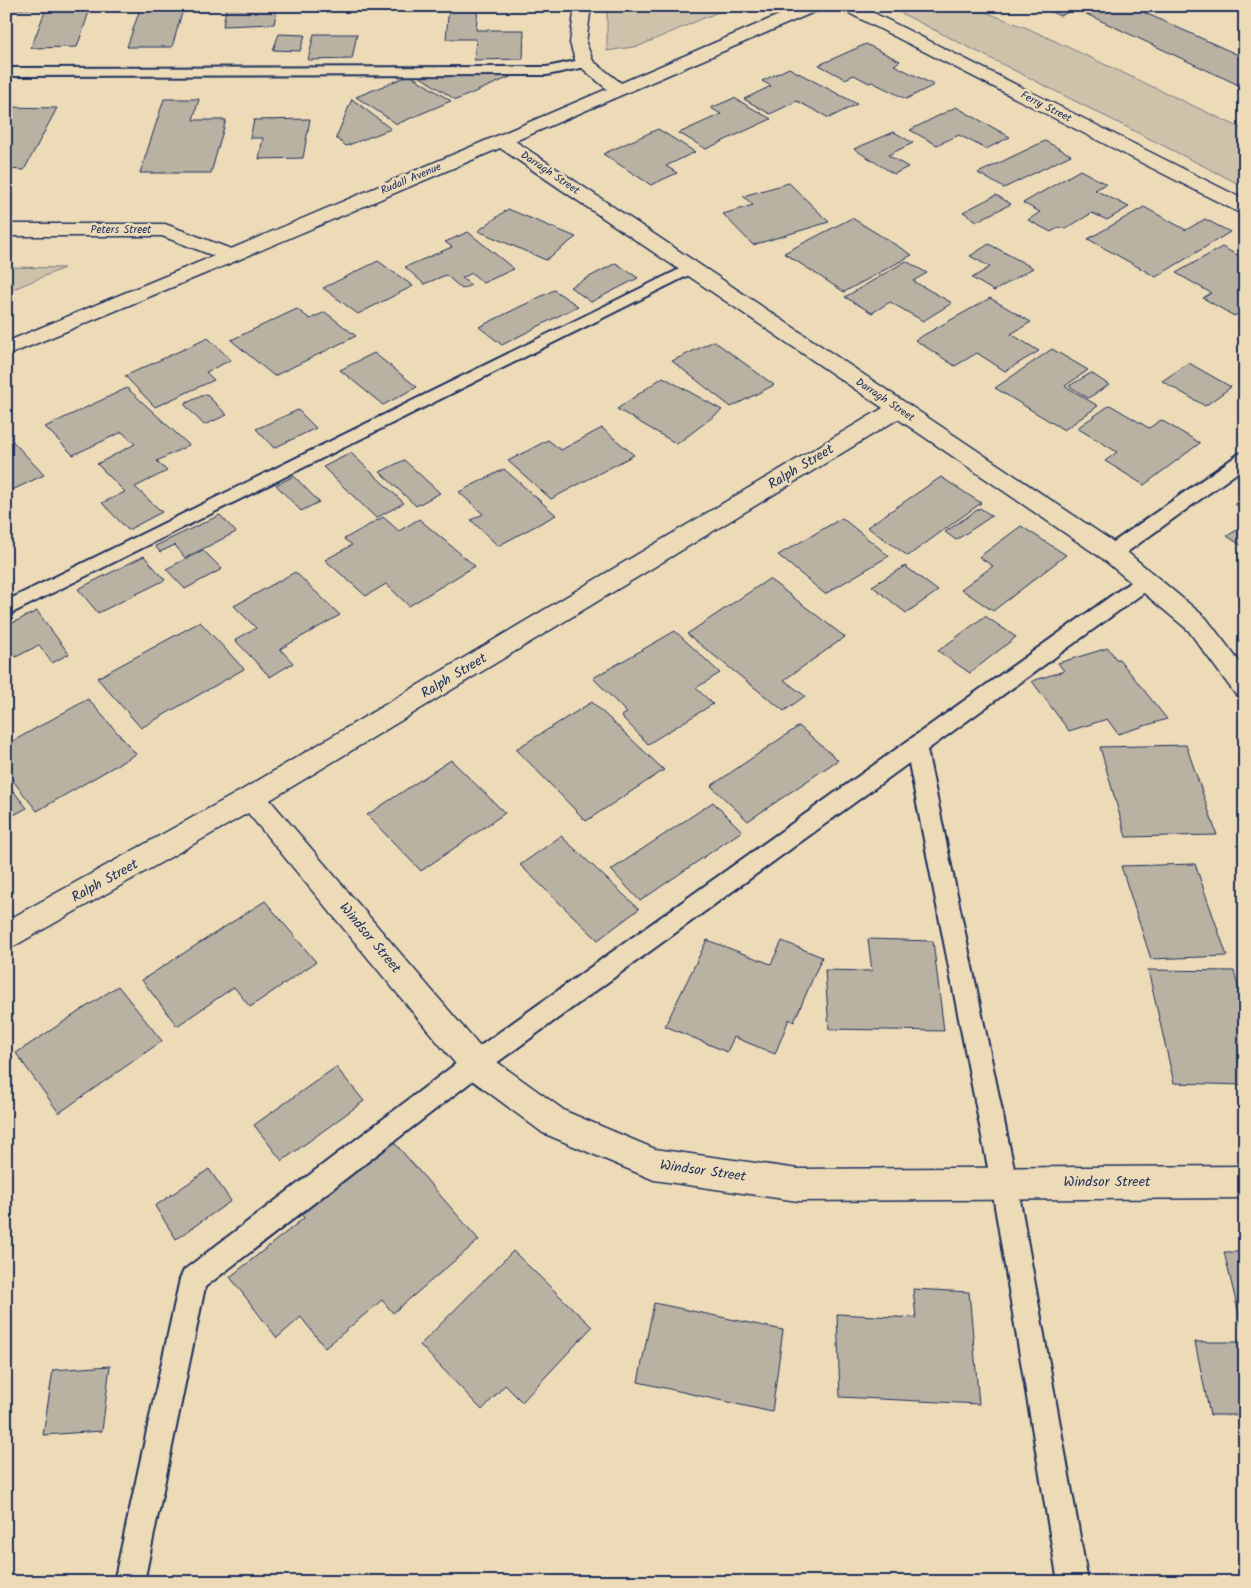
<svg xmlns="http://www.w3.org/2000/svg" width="1251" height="1588" viewBox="0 0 1251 1588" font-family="Kalam,sans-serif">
  <rect width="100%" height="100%" fill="#eddbb8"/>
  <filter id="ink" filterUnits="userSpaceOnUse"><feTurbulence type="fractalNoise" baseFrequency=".02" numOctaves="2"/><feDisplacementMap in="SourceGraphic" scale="10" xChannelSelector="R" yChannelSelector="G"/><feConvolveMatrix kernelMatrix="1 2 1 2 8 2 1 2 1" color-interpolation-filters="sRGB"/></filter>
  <g filter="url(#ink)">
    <!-- green -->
    <path fill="#cfc2ab" stroke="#757884" d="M607,6H732L639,46L607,51Z
      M887,6H969L1027,28L1245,130V187Z
      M6,267L64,268L6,292Z"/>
    <!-- building -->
    <path fill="#b9b1a2" stroke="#1b2f5e" d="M6,6H32L31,9L6,10Z
      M47,6H91L77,47L31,48Z
      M141,6H184L172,47H127Z
      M203,6H267L266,8H277L274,24L223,26L226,8L202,9Z
      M296,6H359L357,11L295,10Z
      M375,6H429L428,9L374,10Z
      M449,6H478L476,30H524L523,59L474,60L476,39H446Z
      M1038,6H1073L1077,8L1060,16Z
      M1090,6H1130L1245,58V88L1080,11Z
      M1164,6H1185L1176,11Z
      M279,34L305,35L300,51L273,50Z
      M314,34H357L352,59L308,60Z
      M866,44L900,61L894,65L934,85L906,99L872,82L869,83L854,75L845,79L819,65Z
      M789,68L857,104L829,118L797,101L770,114L744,99L771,86L762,81Z
      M410,75L451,101L397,124L356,97Z
      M515,75L456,100L419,76Z
      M734,98L771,119L706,149L679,133L721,114L711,108Z
      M164,99H199L193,120H226L211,173H140Z
      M352,99L391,129L346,146L336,138Z
      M8,107L57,108L24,170L6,169Z
      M956,107L1010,137L986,149L959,135L937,145L910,130Z
      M310,119L303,158L259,159L263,138H250L254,120Z
      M658,129L695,152L666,166L677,173L651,185L603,154Z
      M894,132L913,143L888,155L908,167L894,174L854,149Z
      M1045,141L1071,155L1004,188L978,173Z
      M1080,170L1106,184L1095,190L1129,207L1107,220L1092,213L1065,229L1060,227L1051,232L1028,220L1040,212L1023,203Z
      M789,183L829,222L753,245L723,214L753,205L743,196Z
      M996,195L1011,204L977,221L963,212Z
      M1144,207L1186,230L1205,219L1230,232L1156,277L1088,239Z
      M508,209L576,237L546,260L478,231Z
      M852,218L912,255L844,292L784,253Z
      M468,232L514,269L483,283L472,273L462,278L471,285L462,289L446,275L424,284L405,267L452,247L445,242Z
      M989,244L1033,268L994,291L972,278L990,267L970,256Z
      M1222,247L1245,259V310L1234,316L1203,298L1211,293L1176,273Z
      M378,261L413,286L358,314L323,288Z
      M906,261L927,273L913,281L952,303L923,321L890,302L872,313L845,297Z
      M616,263L638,278L591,302L570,287Z
      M554,290L578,306L502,345L479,327Z
      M990,298L1031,322L1011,334L1039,351L1005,371L977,353L955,366L915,340Z
      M297,309L310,319L325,312L356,336L274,376L231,340Z
      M208,338L231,360L206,372L214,380L155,407L125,376Z
      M714,341L774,385L731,407L672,361Z
      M1052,349L1088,370L1065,386L1098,406L1064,430L995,388Z
      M374,353L417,387L383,405L340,370Z
      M1189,363L1231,387L1205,406L1162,381Z
      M1091,373L1109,385L1088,398L1069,386Z
      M663,377L722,410L677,444L617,409Z
      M127,388L189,445L157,461L167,471L135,487L162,512L128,530L102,503L125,492L97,464L135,444L122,432L73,455L45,427Z
      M206,394L227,415L204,425L184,404Z
      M1110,405L1149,428L1161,420L1200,443L1144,485L1105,461L1117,452L1077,428Z
      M298,410L316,428L274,448L256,429Z
      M602,428L634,455L551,499L508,461L548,440L561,450Z
      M6,434L44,475L6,493Z
      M351,453L404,503L376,518L323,467Z
      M404,460L440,493L416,506L380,472Z
      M504,469L556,515L498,546L471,520L483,514L459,492Z
      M294,476L319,502L301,511L276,485Z
      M941,477L981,503L908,556L867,527Z
      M1245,497V511L1235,504Z
      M980,508L992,516L956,540L945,532Z
      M220,515L236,532L185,558L175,545L160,552L155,546Z
      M383,517L399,531L419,519L475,566L409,606L386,584L366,596L325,560L352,545L344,539Z
      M842,518L889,556L825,594L778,555Z
      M1245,525V548L1227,536Z
      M1021,526L1066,555L993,611L961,589L993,566L979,557Z
      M203,550L222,569L185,589L166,569Z
      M144,556L165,580L98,613L78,589Z
      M905,566L938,591L906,613L872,586Z
      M295,572L340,615L280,649L293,663L270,677L235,640L256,628L234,606Z
      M769,579L845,637L784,680L805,696L784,711L687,634Z
      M37,611L69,654L52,663L39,645L16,657L6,644V626Z
      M985,616L1016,637L970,673L938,651Z
      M200,622L244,669L141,728L97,678Z
      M675,631L720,673L696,688L713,704L648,744L621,716L627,713L593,678Z
      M1108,648L1116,659H1119L1167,719L1118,734L1107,719L1069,731L1032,681L1064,671L1058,663Z
      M88,699L136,754L37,811L6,772V745Z
      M592,702L664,770L586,821L516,749Z
      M799,726L838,760L748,821L711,786Z
      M1186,745L1217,835L1126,837L1100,747Z
      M451,760L505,813L421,871L367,815Z
      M6,782L27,808L6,819Z
      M713,802L742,831L640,901L611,870Z
      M561,836L639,909L598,940L520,865Z
      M1195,864L1227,956L1151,959L1121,866Z
      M265,901L316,962L250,1007L234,987L177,1026L142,980Z
      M868,939L933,941L944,1031L829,1029L825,970L872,971Z
      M707,940L771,964L782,941L822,957L794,1022L789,1019L775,1054L734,1037L727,1052L665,1026Z
      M1148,970L1234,971L1245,1013V1085L1174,1083Z
      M118,986L162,1041L59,1113L16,1053Z
      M336,1067L364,1101L282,1161L254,1125Z
      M392,1140L479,1240L393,1313L382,1300L325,1348L301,1317L277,1338L230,1277L304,1218L301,1213Z
      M209,1169L231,1201L176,1239L155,1206Z
      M513,1251L592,1327L522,1402L505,1385L482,1410L420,1345Z
      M1224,1252H1245V1339Z
      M913,1289L969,1292L979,1404L840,1397L837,1314L916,1318Z
      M654,1303L783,1330L772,1412L638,1382Z
      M1195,1342H1245V1415H1210Z
      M110,1366L102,1431L43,1435L53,1370Z"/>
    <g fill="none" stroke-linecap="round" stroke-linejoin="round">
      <!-- lane casing -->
      <g stroke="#1b2f5e" stroke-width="4">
        <path id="lane" d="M585,59L592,63L590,66L547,75L6,76V68L547,67Z
          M692,263L697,265L700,268L697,271L6,616V601Z
          M1245,452V467L1119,558L1112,560L1105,558L1103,553L1105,548L1239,454Z
          M1146,574L1153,576L1155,581L1153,586L927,750L1017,1183L1088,1582H1058L991,1183L909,763L484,1072L205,1287L144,1582H114L180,1279L184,1270L466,1056L1139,576Z"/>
      </g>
      <!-- street casing -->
      <g stroke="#1b2f5e" stroke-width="3">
        <path id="street" d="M575,6H591L586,43L593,61L621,83L800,6H823L821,9L515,141L1121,547L1206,618L1245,669V698L1236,695L1188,630L1103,559L898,419L270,800L486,1054L565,1111L655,1149L798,1169L1245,1166V1198L798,1201L654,1180L543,1133L464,1074L248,813L16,945L6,949V921L242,790L883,408L500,148L238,260L6,356V342L214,256L162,236H6V224H165L231,249L607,89L576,63L570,43Z
          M839,6H860L1245,200V214L1238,212L841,9Z"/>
      </g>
      <!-- lane -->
      <use href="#lane" fill="#eddbb8" fill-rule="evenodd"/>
      <!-- street -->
      <use href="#street" fill="#eddbb8" fill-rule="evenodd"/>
    </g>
  </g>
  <g text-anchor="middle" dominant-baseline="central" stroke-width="5" stroke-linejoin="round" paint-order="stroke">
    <!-- far-street labels -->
    <g font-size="11" fill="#1b2f5e" stroke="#eddbb8">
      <text transform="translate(1046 107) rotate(27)">Ferry Street</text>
      <text transform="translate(550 173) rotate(34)">Darragh Street</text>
      <text transform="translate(411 179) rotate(-23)">Rudall Avenue</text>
      <text x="121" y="230">Peters Street</text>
      <text transform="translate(885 400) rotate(34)">Darragh Street</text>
    </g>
    <!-- street labels -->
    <g font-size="14" fill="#1b2f5e" stroke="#eddbb8">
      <text transform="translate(801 467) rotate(-31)">Ralph Street</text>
      <text transform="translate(454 676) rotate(-31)">Ralph Street</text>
      <text transform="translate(105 881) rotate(-29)">Ralph Street</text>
      <text transform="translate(370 938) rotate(50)">Windsor Street</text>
      <text transform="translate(703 1171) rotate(8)">Windsor Street</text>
      <text x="1107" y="1182">Windsor Street</text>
    </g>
  </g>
  <!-- margin -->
  <rect width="1251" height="1588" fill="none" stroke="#eddbb8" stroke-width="25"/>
  <rect x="12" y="12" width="1226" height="1563" fill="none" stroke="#1b2f5e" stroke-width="2" filter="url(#ink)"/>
</svg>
